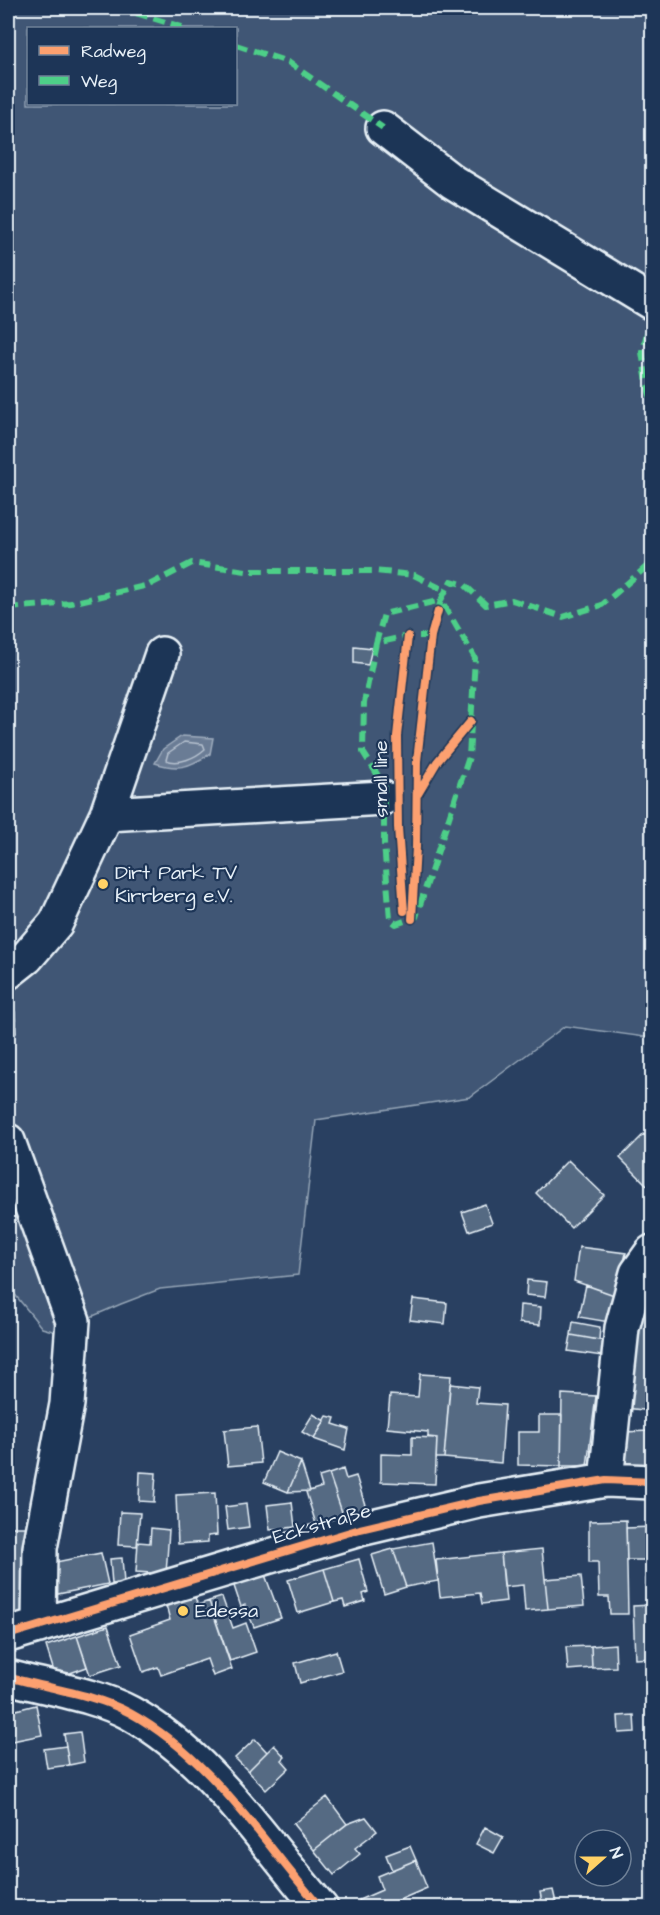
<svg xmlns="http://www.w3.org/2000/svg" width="660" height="1915" viewBox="0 0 660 1915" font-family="'Architects Daughter',sans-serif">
  <rect width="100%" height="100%" fill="#294061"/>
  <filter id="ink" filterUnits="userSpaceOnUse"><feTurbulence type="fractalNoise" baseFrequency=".0167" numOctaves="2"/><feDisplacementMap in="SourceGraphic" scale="12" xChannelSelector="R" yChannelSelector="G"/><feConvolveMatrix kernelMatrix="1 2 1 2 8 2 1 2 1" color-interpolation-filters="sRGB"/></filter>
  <g filter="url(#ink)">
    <!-- green -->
    <path fill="#415774" stroke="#94a4b6" stroke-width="1.5" fill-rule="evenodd" d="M8,8H652V1038L565,1026L470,1097L316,1120L298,1275L160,1289L121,1304L56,1332L42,1328L8,1286ZM28,28H236V104H28Z"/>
    <!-- water -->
    <path fill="#6b7c95" stroke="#9dabbd" stroke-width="1.5" d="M182,736L213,738L210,754C189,767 179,771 155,763L163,749Z"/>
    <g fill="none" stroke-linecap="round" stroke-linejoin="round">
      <!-- shore -->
      <path stroke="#b6c2d0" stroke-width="1.5" d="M184,742L203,744L205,749C195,758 179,765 166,760L168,753Z"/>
    </g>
    <!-- building -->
    <path fill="#556a83" stroke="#e8f1f8" stroke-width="1.5" d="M354,646L372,648L368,665L354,663Z
      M8,1012H15L16,1033H8Z
      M644,1134L652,1142V1183L649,1187L620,1158Z
      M568,1160L604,1195L571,1228L536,1193Z
      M485,1204L492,1223L469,1231L462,1212Z
      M579,1247L626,1253L617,1296L574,1281Z
      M527,1280L547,1282L545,1297L526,1295Z
      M586,1285L617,1296L609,1322L579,1317Z
      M413,1299L447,1303L445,1324L410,1320Z
      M520,1305L541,1307L540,1325L519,1323Z
      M637,1305L652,1307V1411L625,1408Z
      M573,1322L600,1327L599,1340L571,1335Z
      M571,1335L605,1341L602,1356L568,1351Z
      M420,1374L451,1376L444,1458H436L437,1438L428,1437V1432L387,1428L390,1395L418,1397Z
      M450,1384L478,1387L476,1403L505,1405L501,1463L444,1458Z
      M562,1394L596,1396L587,1466H561Z
      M313,1414L325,1421L314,1439L302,1432Z
      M539,1415H562L561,1466L518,1465V1432H539Z
      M327,1416L335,1418L333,1424L349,1429L345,1450L314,1439Z
      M257,1427L261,1463L228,1466L224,1430Z
      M652,1431V1466H621V1432Z
      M412,1437L437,1438L435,1484L381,1482V1454L412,1455Z
      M277,1452L301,1462L288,1492L264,1482Z
      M301,1462L310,1491L288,1492Z
      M343,1469L346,1479L356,1476L366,1508L343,1515L329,1474Z
      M140,1472L156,1473L154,1502L139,1501Z
      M329,1474L343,1515L316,1524L306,1492L322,1487L319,1477Z
      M215,1493L217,1535L208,1536V1542L178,1544L176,1495Z
      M292,1502L295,1527L270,1530L267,1505Z
      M246,1504L249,1527L228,1530L225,1507Z
      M120,1512L140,1513L137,1546L118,1545Z
      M626,1520L628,1614H610L609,1597H599L598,1562H589V1521Z
      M8,1527H30L32,1608L8,1615Z
      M652,1527V1587H646V1560H627L626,1528Z
      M151,1528L169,1530L166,1574L136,1572L138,1542L150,1543Z
      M432,1542L438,1581L406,1587L393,1549Z
      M393,1549L406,1587L384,1594L372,1555Z
      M542,1549L548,1609L525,1611L523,1585L504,1587L501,1553Z
      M101,1553L108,1584L53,1595L46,1564Z
      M501,1553L506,1601L482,1604L480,1593L440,1597L436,1560Z
      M122,1558L124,1583L112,1584L110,1559Z
      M359,1559L368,1592L363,1594L365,1601L345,1607L343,1600L334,1602L324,1569Z
      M324,1569L334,1602L298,1613L288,1580Z
      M264,1572L281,1618L254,1627L245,1605L241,1607L233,1583Z
      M581,1576L584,1606L548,1609L545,1579Z
      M194,1595L198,1605L209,1601L232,1669L213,1676L207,1659L161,1675L158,1667L143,1672L130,1634L170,1620L166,1605Z
      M222,1597L233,1628L246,1623L256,1652L230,1661L209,1601Z
      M652,1605V1658L635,1659L633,1606Z
      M108,1626L121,1665L90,1675L77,1636Z
      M77,1636L87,1667L56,1678L46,1646Z
      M615,1644L616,1667L592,1668L591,1646Z
      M591,1646L592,1668L568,1670L566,1647Z
      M336,1651L342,1671L300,1683L295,1663Z
      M36,1705L42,1735L12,1741L8,1712Z
      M634,1715L635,1732L619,1733L618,1716Z
      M80,1732L84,1762L69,1765L64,1734Z
      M255,1739L267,1752L248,1771L235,1758Z
      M274,1745L285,1757L282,1760L289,1768L266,1790L248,1771Z
      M66,1746L69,1765L47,1768L44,1749Z
      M327,1797L347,1824L314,1850L293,1824Z
      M366,1817L377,1831L355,1848L360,1854L334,1875L314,1850L347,1824Z
      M485,1827L503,1837L494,1853L476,1844Z
      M410,1846L416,1860L392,1870L386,1855Z
      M416,1860L427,1888L397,1901L399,1908H362L359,1900L382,1890L377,1876Z
      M553,1890L557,1907L543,1908L540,1892Z"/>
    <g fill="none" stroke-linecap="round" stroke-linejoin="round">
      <!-- minor casing -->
      <g stroke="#e8f1f8" stroke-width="38">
        <path id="minor" d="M383,128L453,182L652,303
          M107,814L383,798
          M8,972L27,957L56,923L107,814L162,654
          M8,1141L73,1321L67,1404L40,1548L39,1626
          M606,1480L622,1328L637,1273L652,1252
          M8,1635L360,1529L479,1501L606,1480L652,1482
          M8,1677C46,1688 95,1694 130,1713C212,1758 261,1840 321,1908"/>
      </g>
      <!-- minor -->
      <use href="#minor" stroke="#1d3557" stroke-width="33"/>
      <!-- quiet -->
      <path stroke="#4dcf88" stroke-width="6" stroke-dasharray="12 6" stroke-linecap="butt" d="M119,8L185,28
        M236,45L288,62L383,128
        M652,315L642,352L648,389L652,400
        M8,608L71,603L149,585L192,563L246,571H374L414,575L446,591
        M431,636H408L376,643L384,614L441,600L439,607
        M376,643L364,703L363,752L384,785V843L390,919L396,924L416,917L469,757L475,658L441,600L451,581L465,585L486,605L512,600L563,617L602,605L652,562"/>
      <!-- cycleway casing -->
      <g stroke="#1d3557" stroke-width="11">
        <path id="cycleway" d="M418,794L437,762L471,721
          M404,911L398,827L397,736L408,636
          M412,919L416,847L417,761L431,636L438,611
          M8,1635L360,1529L479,1501L606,1480L652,1482
          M8,1677C46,1688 95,1694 130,1713C212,1758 261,1840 321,1908"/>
      </g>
      <!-- cycleway -->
      <use href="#cycleway" stroke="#fca06f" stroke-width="8"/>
    </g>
  </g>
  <!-- markers -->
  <g fill="#ffd166" stroke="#1d3557" stroke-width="2">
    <circle cx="103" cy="884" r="6"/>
    <circle cx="183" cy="1611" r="6"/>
  </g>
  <g text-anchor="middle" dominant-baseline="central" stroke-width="4.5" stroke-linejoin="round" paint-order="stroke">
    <!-- street labels -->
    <g font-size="20" fill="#e8f1f8" stroke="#1d3557">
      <text transform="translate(381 779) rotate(-90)">small line</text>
      <text transform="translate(322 1524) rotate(-16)">Eckstraße</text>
    </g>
    <!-- poi labels -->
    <g font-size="20" fill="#e8f1f8" stroke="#1d3557" text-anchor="start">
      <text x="115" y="873">Dirt Park TV<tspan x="115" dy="23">Kirrberg e.V.</tspan></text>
      <text x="195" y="1611">Edessa</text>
    </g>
  </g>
  <!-- margin -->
  <rect width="660" height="1915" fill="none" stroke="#1d3557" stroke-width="30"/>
  <rect x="15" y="15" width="630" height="1885" fill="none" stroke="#e8f1f8" stroke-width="2" filter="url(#ink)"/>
  <!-- legend -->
  <rect x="27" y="27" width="210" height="78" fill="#1d3557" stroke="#6e8097" stroke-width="1.5"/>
  <rect x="39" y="46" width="30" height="9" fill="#fca06f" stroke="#6e8097" stroke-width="1.5"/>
  <text x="81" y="57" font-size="18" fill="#e8f1f8">Radweg</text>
  <rect x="39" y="76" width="30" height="9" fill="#4dcf88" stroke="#6e8097" stroke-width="1.5"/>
  <text x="81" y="87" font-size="18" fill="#e8f1f8">Weg</text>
  <!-- north arrow -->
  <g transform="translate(603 1858) rotate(69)"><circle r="28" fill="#1d3557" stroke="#6e8097" stroke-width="1.5"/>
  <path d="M0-4.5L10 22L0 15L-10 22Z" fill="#ffd166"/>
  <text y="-9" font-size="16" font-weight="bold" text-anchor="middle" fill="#e8f1f8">N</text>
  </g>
</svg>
